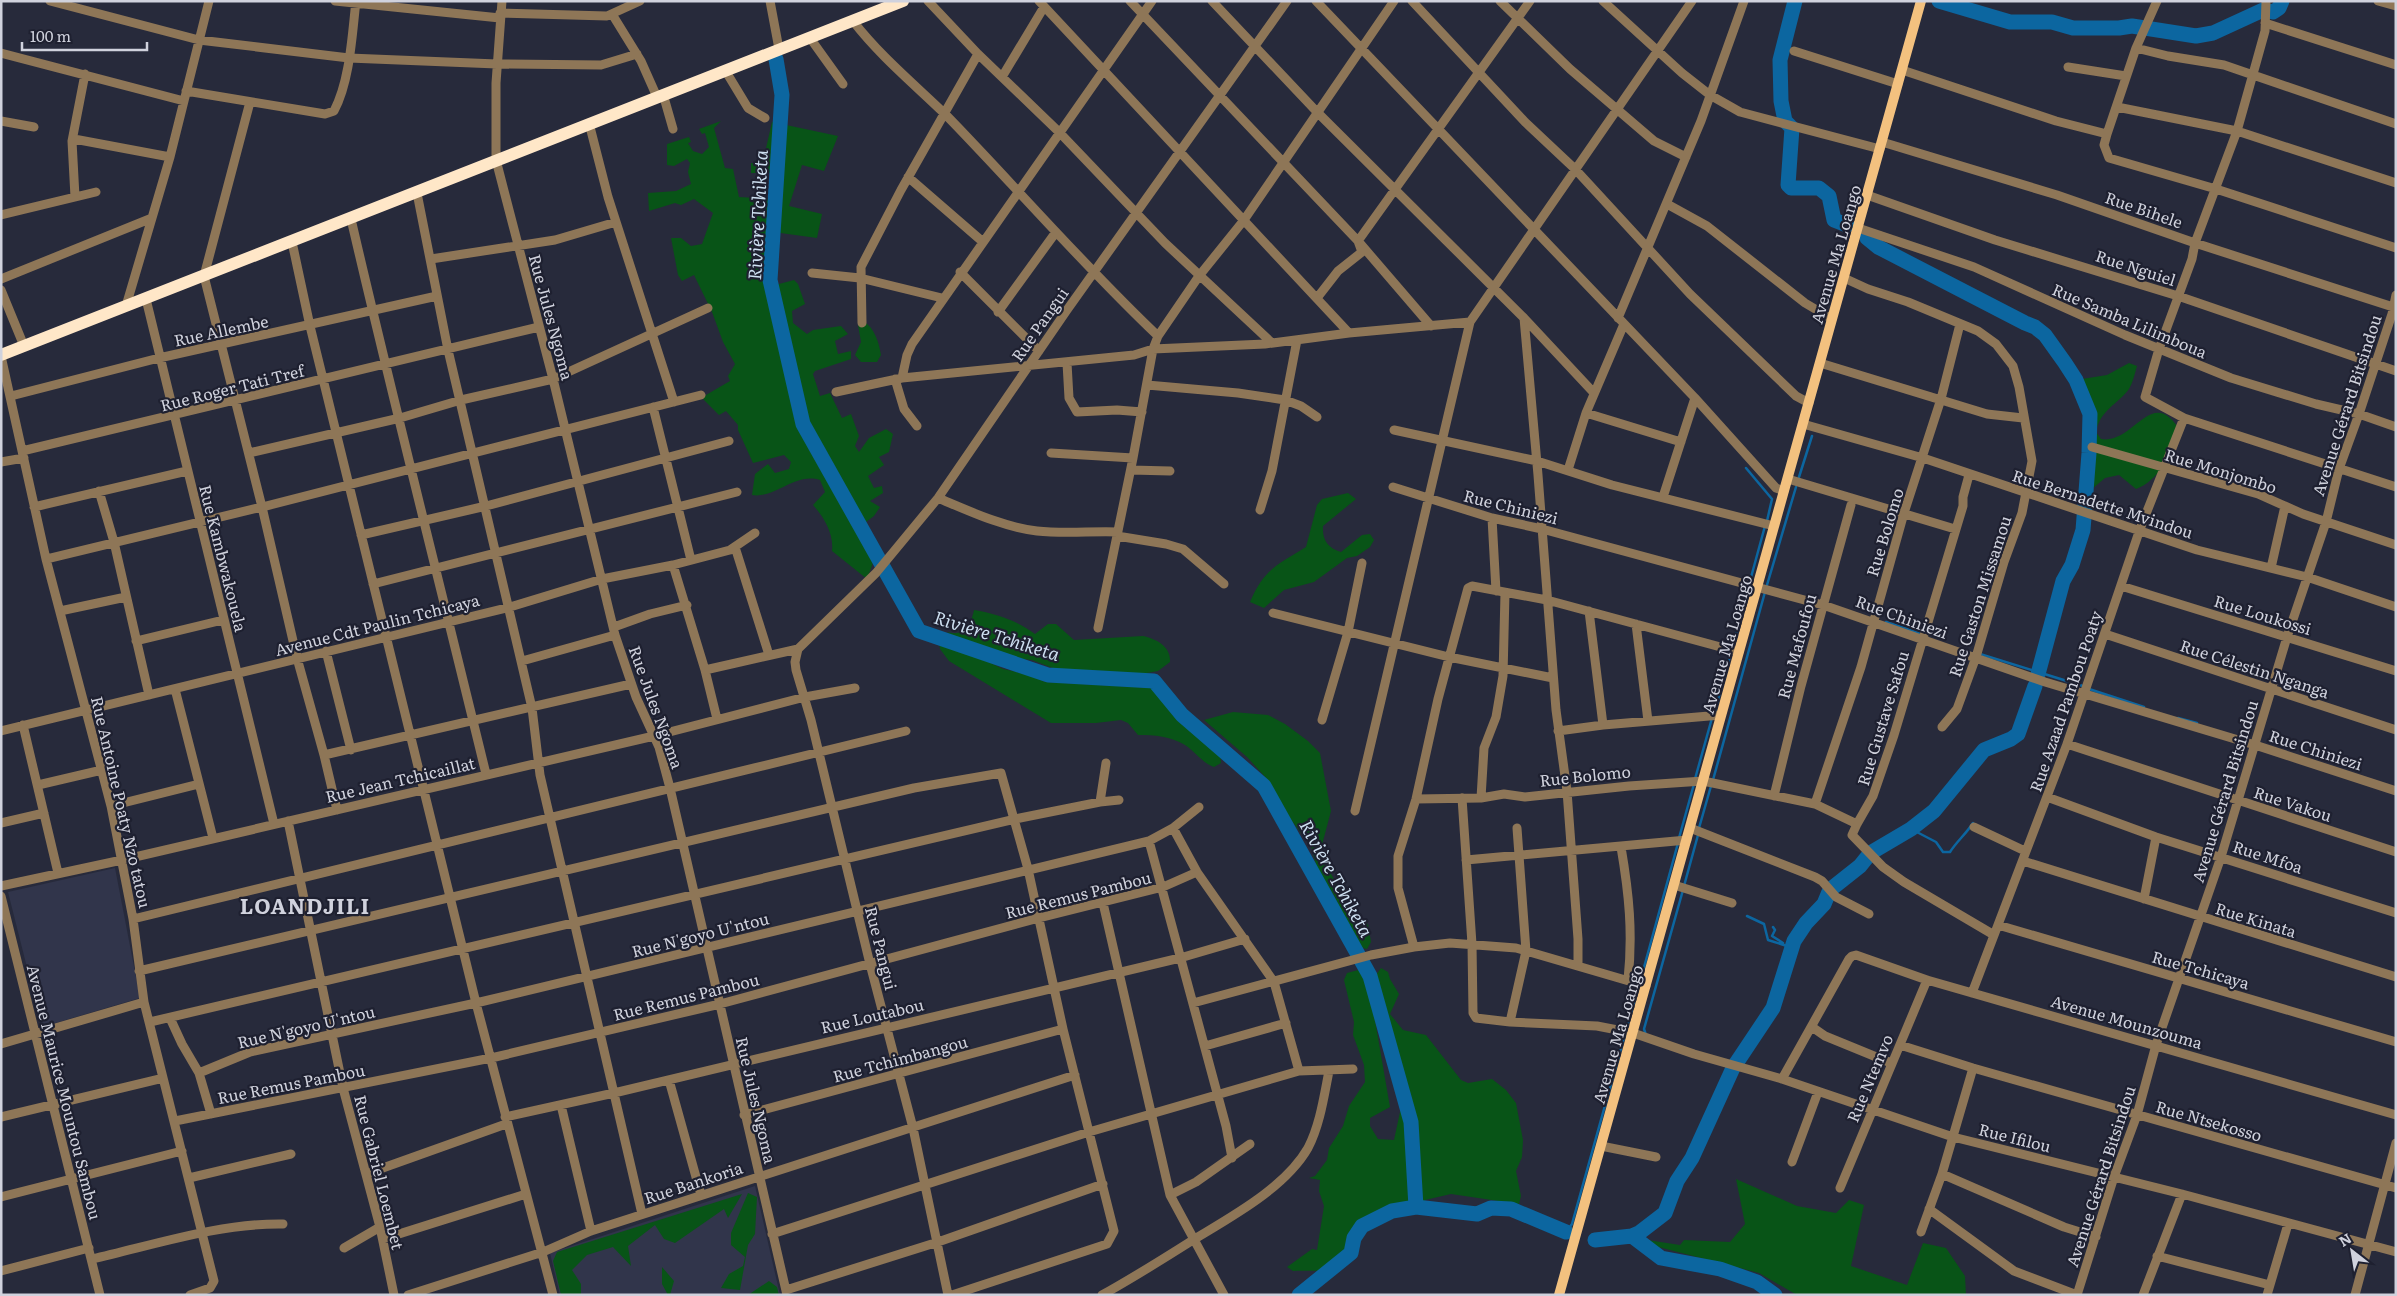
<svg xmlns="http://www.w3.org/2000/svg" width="2397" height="1296" viewBox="0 0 2397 1296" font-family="Literata,serif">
  <rect width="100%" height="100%" fill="#272a3b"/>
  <!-- built -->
  <path fill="#31354b" d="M115,868L140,998L42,1027L8,892Z
    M755,1186L780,1295H560L550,1253Z"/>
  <!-- green -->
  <path fill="#085417" d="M721,121L714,128L725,168L733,169L739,197L771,199L772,173H751V163H760L761,158L764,157L772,122L838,136L824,171L802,165L789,206L822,214L817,238L766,231L767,279L779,284L794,280L798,284L805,304L792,311L793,323L807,334L813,330L841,326L848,334L835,341L838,354L851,351V359L815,371L813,374L820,396L830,393L842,418L851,414L859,436L855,446L859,452L869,438L886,429L893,434L889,452L879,457L884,465L868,476L874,488L882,486L883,493L870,501L880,507L874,516L862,525L874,560L867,579L832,551C834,534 824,517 813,505L825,492L820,480C795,472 775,499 752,495L755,474L768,464L775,473L789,469L791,462L784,455L753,463L738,430V425L726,411L719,415L703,399L706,395L730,381L728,376L735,364L723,342L712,312L694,275L682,281L678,275L671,238H681L691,246L702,244L713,213L694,199L681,205L675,203L649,211L648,193L676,191L691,184L688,172L690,163L687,159L674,166L667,165V144L689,137L691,142L688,143L693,151L702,154L709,147L705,133L702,134L699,129Z
    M863,321C875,328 879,343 881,355L877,362H861L855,355L861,342L858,325Z
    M2129,363L2137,366C2135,373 2133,382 2129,389C2118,404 2100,410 2096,432L2101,439C2135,445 2152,381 2182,434C2172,454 2158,481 2136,489L2119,475L2105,478L2092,489L2088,479V409L2079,388L2082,379L2107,375Z
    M1348,493L1356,499L1323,526C1322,540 1328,548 1341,552L1362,535L1370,534L1374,540L1370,547L1357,556L1347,558L1314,582L1284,590L1264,608L1250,602C1264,569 1277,565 1306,547L1317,505L1322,499Z
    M974,610C997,614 1016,620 1035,634L1048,624H1056L1074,640L1143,636C1156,639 1171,646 1170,662L1158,671L1136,675L1058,670L1032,660L1005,657L954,637L947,632C964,637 971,625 974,610Z
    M939,643L964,650L1003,669L1030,675L1045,682L1153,688C1164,699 1175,711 1187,722C1200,735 1221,740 1221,763L1214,767C1201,762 1196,752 1185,745C1170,736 1155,735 1138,735L1128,723L1121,720L1096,723H1051L949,661L940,649Z
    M1233,712L1268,715L1285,724L1308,741L1320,753L1331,811L1322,845L1324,862L1345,898L1368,925L1371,942L1367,949L1359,947L1355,940L1334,895L1317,868L1311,846L1285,812L1267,779L1247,757L1204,720Z
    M1381,968L1388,972L1390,979L1399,994L1390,1014L1403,1030L1426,1035L1461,1080L1468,1083L1492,1079L1506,1090L1516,1103L1523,1140L1522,1157L1516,1171L1521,1196L1519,1204L1451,1194L1425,1200L1424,1208C1400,1209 1366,1217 1353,1240C1347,1252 1348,1264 1331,1269C1320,1272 1304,1270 1293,1271L1287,1267L1312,1249L1317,1250L1324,1206L1319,1191L1320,1180L1309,1178L1315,1176L1327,1160L1329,1148L1343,1126L1349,1106L1365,1082L1364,1065L1353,1035L1354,1022L1344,980L1347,973L1362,969L1372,1003L1390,1107L1370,1118V1126L1378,1139L1394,1140L1403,1098L1396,1079L1393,1053L1379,1000L1376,975Z
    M1736,1179L1797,1206L1836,1213L1849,1200L1864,1205L1851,1266L1907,1285L1923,1243L1946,1248L1965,1276L1966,1295H1797L1759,1273L1608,1234L1680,1245L1684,1240L1730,1242L1745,1224Z
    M748,1193L757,1197L755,1234L748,1245L740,1290L721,1288L729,1274L743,1266L745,1257L731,1245V1233Z
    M742,1194L728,1218L724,1209L675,1243L664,1239L655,1225L628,1246L631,1266L613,1247L587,1255L572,1270L581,1284V1295H561L553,1261L557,1252Z
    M662,1267L674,1281L670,1295H668L662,1284Z
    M769,1281L777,1287L779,1295H748Z"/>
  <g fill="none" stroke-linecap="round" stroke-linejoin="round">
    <!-- stream -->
    <path stroke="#0c66a0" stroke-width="2.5" d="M1746,468L1772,499L1767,521
      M1799,477L1812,436
      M1750,581L1765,526
      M1767,585L1796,487
      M1886,622L1921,634
      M1732,648L1749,587
      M1980,654L2083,686
      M2089,689L2144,707
      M1714,714L1731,652
      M2178,718L2197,723
      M1695,779L1712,718
      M1713,780L1765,592
      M1699,828L1711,786
      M1911,829L1936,842L1943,852H1950C1957,841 1966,834 1973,823
      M1679,838L1694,784
      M1684,886L1698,835
      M1747,916L1764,924L1768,940L1787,946
      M1773,927L1775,930L1772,936L1783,943
      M1640,982L1678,843
      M1646,1035L1644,1029L1683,890
      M1566,1232L1572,1224L1638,987"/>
    <!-- river -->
    <path stroke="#0c66a0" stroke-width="15" d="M1795,1L1780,60L1781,101L1785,121L1792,128L1788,185L1791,188H1819L1829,196L1834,220L1847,225
      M1939,1L2010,22H2052L2073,28H2119L2132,26L2196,36L2213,33L2263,10L2273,12L2279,8L2282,1
      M776,59L782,95L770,280L803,424L919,631L1048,675L1154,681L1182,715L1264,786L1370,976L1411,1122L1416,1207
      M1867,238L1878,247L2025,323L2035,327L2045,335L2065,363L2076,380L2090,414L2089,453L2083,530L2072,565L2063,581L2038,674
      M1872,852L1911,829L1934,811L1984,750L2011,739L2018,734L2035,686
      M1831,889L1860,866L1868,856
      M1632,1236L1639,1233L1665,1213L1677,1181L1692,1158L1733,1068L1773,1008L1794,941L1806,923L1824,904L1829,892
      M1595,1240L1632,1236L1661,1258L1720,1269L1757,1282L1775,1295
      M1299,1295L1351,1253L1354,1238L1362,1226L1392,1211L1416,1207L1477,1214L1491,1208L1511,1209L1566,1232"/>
    <!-- minor -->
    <path stroke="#8e7657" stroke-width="9" d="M50,1L199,40L349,58L497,64L601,65L637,54
      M335,1L500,18
      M502,1L496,83V160L553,379L615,635L636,697L659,747L670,788L787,1295
      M770,1L779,49
      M928,1L978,54L1059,132L1165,243L1272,343
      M1039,1L1349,333
      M1130,1L1358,241L1431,326
      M1212,1L1317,112L1524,318L1594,393
      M1316,1L1695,398L1776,488L1784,491
      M1412,1L1525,122L1575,169L1690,294L1796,396L1809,403
      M1500,1L1570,69L1654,141L1686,157
      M1603,1L1682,73L1710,95L1740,112L1880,149
      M2157,1L2136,48L2107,134L2104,145L2109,158L2216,189L2396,248
      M2266,1L2265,31L2253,74L2237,131L2195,243L2192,259L2159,349L2145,397L2184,418L2396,487
      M2378,1L2396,6
      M500,13L607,16L640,1
      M612,14L641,61L657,97
      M853,21C880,56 914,84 946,115C1017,188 1084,266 1158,336
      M2265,23L2396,65
      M810,38L843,84
      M2136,48L2168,56L2224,65L2396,124
      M1794,51L1898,84
      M1,53L184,101
      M2068,67L2126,76
      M725,70L748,108L765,118
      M1902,70L2056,121L2107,134
      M1002,77L1044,7
      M186,91L325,114L334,111C350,81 352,35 356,1
      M663,94L673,129
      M250,102L204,276L262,507L297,658L324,755L337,810
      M2117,107L2237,131L2396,183
      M1,121L34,127
      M589,123L608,197L674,402
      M74,139L170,157
      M1882,142L2057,195L2195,243L2396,308
      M908,177L983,242
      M417,193L448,350L532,708L540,775L642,1214
      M1867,195L1995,240L2178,296L2396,371
      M75,197L72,141L85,74
      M1667,204L1707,226L1805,303L1832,319
      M1,215L96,192
      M351,219C394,404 441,589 486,774
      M1858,228L1974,267L2125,335L2231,378L2316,404L2359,414L2396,427
      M292,242L310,326L476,1003L553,1295
      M431,259L555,240L616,222
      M960,272L1039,351
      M812,273L860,278L942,298
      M1844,278L1868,289L1908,302L1978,331L1996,344L2013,366L2019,387L2032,461L2022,513L2004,562L1976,657L1957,709L1942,727
      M1,279L152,218
      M1,290L24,346
      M1317,298L1338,271L1362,252L1358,241L1530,1
      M146,299L274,824
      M126,306L170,157L209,1
      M998,312L1056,232
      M1524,318L1538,475L1556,710L1567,791L1578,939V966
      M1618,318L1701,121L1744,1
      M862,323L861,267L901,190L978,54
      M1960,324L1941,399L1904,513L1861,667L1815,804L1857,824L1852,835L1883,867L1904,882L1994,935
      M1,356L46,559L111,806L133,919L144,1002L214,1281L210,1288L190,1295
      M1067,363L1069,398L1077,412L1117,410L1142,412
      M1820,363L1987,414L2023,418
      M902,378L907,355L912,344L1152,1
      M895,379L904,409L917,426
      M1147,385L1238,393L1285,400L1301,406L1317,417
      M836,392L902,378L1134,355L1153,349L1265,344L1349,333L1470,322
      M11,396L159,358L437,296
      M653,407L691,560
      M1586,413L1681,442
      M1803,424L1923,458L2197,550L2307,577L2396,607
      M1394,430L1537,461L1612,485L1774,526
      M2092,447L2258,494L2303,514L2396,545
      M22,451L539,327
      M249,453L400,418L461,400L553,379L708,308
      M1051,453L1133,458
      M1,462L24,458
      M1131,470L1170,471
      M1568,470L1586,413L1624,324
      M1788,479L1955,529
      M1393,487L1492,518L1542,529L1823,605L2045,682L2255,745L2396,791
      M99,491L114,542L149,695
      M1663,497L1695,398
      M938,498C969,511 1003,527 1037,531C1064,534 1091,531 1118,532
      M34,507L187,471
      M1260,510L1272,471L1297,340
      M1492,518L1496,591
      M361,535L486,506L729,441
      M1117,536L1166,544L1183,549L1224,584
      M735,547L769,655
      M46,559L262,507L701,395
      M673,565L705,670L717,719
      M2271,568L2285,506
      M373,584L737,492
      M2121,586L2396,671
      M60,611L126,597
      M1589,611L1603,725
      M1273,613L1449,657L1553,678
      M1636,624L1648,721
      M614,627L650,614L687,605
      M1098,628L1133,458L1153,349L1158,336L1199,276L1244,220L1394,1
      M2105,634L2396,730
      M136,641L223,620
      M798,649L876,573L938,498L1067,310L1287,1
      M798,649L795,662L796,670L811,720L870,964L913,1128L948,1295
      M326,651L351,750
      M522,661L615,635
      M705,670L798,649
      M175,689L213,838
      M1322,720L1348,632L1362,563
      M23,725L58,873
      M1,731L449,622L510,607L602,579L673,565L730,550L755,533
      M1558,731L1603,725L1721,715
      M2067,744L2396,852
      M324,755L631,684
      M38,785L102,770
      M1774,796L1801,686L1851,505
      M2047,797L2156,837L2396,913
      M1462,798L1472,944L1473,1013L1476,1018L1510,1022L1597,1026L1633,1033L1694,1054L1782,1079L1953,1137L2182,1194L2396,1252
      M1481,798L1484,748L1496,717L1503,676L1505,593
      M1416,799L1481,798L1504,794L1525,797L1629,786L1703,781L1815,804
      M1100,802L1106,763
      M111,806L199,784
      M1355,811L1470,322L1692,1
      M288,821L343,1088L380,1227L394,1295
      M1,823L44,813
      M1857,824L1873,796L1894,735L1963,506V497L1969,475
      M1974,827L2025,851
      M1173,828L1197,872L1274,982L1299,1071
      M1690,828L1815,877L1822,881L1836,897L1869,914
      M1149,841L1226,1126L1232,1158
      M1621,847C1629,894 1633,933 1628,980
      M1466,860L1687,840
      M2023,861L2396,977
      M1674,885L1732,903
      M1,886L122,860L654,736L805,697L855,688
      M1,896L100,1295
      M2144,899L2156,837
      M1103,903L1170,1195L1224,1295
      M133,919L906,731
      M1998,925L2396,1042
      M1414,947L1398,888V856L1416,799L1438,699L1468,588L1472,586L1547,600L1739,652
      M139,971L914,788L1001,773L1028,869L1063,1029L1114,1231L1107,1244L952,1295
      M1972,993L2067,744L2140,529L2184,418
      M1193,1003L1371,955L1414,947L1450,943L1516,948L1646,986
      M170,1018L182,1044L199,1073L211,1114
      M150,1022L1020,818L1100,802L1119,800
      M1510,1022L1526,951L1517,828
      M1812,1027L1825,1036L1891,1063
      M1,1044L144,1002
      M1900,1045L1973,1068L2396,1188
      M1205,1046L1286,1023
      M199,1073L250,1052L476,1003L1149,841L1173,828L1199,807
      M1782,1079L1849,959L1852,956L1856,955L1927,980L2396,1115
      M669,1080L701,1195
      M561,1105L591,1231
      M744,1115L1063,1029
      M1,1117L163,1078
      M505,1117L614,1093L1180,958L1245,939
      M175,1121L491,1058L720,1004L1039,918L1163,887L1197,872
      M1601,1146L1656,1157
      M1792,1162L1818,1092
      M366,1174L506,1124
      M1942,1174L2064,1227L2096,1237
      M189,1178L291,1154
      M1840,1188L1927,980
      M1170,1195L1196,1182L1250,1144
      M1,1197L182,1151
      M1929,1209L2014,1271L2077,1295
      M1921,1232L1942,1174L1973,1068
      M772,1234L1089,1132L1299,1071L1353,1069
      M383,1239L526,1194
      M344,1248L380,1227
      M2157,1256L2270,1285
      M92,1259C154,1245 219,1223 283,1224
      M1,1271L89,1248
      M786,1290L938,1242L1103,1184
      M408,1295L543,1252L591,1231L1075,1075
      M1102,1295C1133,1278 1163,1259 1193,1240C1231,1217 1285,1188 1308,1148C1320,1125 1324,1096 1329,1071
      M2077,1295L2114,1177L2137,1115L2156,1045L2221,857L2287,637L2326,522L2339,469L2359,414L2392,314L2396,295
      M2143,1295L2182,1194
      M2267,1295L2288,1224
      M2355,1295L2396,1143"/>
    <!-- major -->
    <path stroke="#f3c17f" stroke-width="10" d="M1559,1295L1921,1"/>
    <!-- highway -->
    <path stroke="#ffe7c8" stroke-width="12" d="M1,355L903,1"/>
  </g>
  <g text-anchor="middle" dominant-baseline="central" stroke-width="4.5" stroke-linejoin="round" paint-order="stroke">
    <!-- street labels -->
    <g font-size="16" fill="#d0d2dd" stroke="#1e2030">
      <text transform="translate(2144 209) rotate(19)">Rue Bihele</text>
      <text transform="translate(1835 254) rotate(-74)">Avenue Ma Loango</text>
      <text transform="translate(2136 267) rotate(18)">Rue Nguiel</text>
      <text transform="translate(552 317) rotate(75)">Rue Jules Ngoma</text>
      <text transform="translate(2130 320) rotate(23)">Rue Samba Lilimboua</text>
      <text transform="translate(1039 324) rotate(-55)">Rue Pangui</text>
      <text transform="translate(221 330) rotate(-12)">Rue Allembe</text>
      <text transform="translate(232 387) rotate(-14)">Rue Roger Tati Tref</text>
      <text transform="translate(2346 405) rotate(-72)">Avenue Gérard Bitsindou</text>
      <text transform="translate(2221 470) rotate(17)">Rue Monjombo</text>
      <text transform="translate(2103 503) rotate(18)">Rue Bernadette Mvindou</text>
      <text transform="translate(1511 506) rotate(14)">Rue Chiniezi</text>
      <text transform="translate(1884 532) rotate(-73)">Rue Bolomo</text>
      <text transform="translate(224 558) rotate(76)">Rue Kambwakouela</text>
      <text transform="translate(1979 596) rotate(-72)">Rue Gaston Missamou</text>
      <text transform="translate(2263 614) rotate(17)">Rue Loukossi</text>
      <text transform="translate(1902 616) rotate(20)">Rue Chiniezi</text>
      <text transform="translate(377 624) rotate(-14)">Avenue Cdt Paulin Tchicaya</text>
      <text transform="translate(1726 644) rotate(-74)">Avenue Ma Loango</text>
      <text transform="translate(1796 646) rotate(-75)">Rue Mafoufou</text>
      <text transform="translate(2255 668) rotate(18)">Rue Célestin Nganga</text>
      <text transform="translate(2065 701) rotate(-71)">Rue Azaad Pambou Poaty</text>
      <text transform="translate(657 707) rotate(70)">Rue Jules Ngoma</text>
      <text transform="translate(1882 718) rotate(-73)">Rue Gustave Safou</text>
      <text transform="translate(2316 749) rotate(18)">Rue Chiniezi</text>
      <text transform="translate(1585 775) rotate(-6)">Rue Bolomo</text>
      <text transform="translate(400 779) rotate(-13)">Rue Jean Tchicaillat</text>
      <text transform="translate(2224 791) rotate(-73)">Avenue Gérard Bitsindou</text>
      <text transform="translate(122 802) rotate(77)">Rue Antoine Poaty Nzo tatou</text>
      <text transform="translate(2293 803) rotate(18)">Rue Vakou</text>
      <text transform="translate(2268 856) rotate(18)">Rue Mfoa</text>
      <text transform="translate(1078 894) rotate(-14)">Rue Remus Pambou</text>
      <text transform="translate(2256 919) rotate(17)">Rue Kinata</text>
      <text transform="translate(700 934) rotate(-14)">Rue N'goyo U'ntou</text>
      <text transform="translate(882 948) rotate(76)">Rue Pangui</text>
      <text transform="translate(2201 969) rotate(16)">Rue Tchicaya</text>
      <text transform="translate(686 996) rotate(-14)">Rue Remus Pambou</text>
      <text transform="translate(872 1015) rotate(-13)">Rue Loutabou</text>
      <text transform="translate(2127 1021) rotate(16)">Avenue Mounzouma</text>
      <text transform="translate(306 1026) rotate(-13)">Rue N'goyo U'ntou</text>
      <text transform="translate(1617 1034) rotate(-74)">Avenue Ma Loango</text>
      <text transform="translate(900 1058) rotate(-15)">Rue Tchimbangou</text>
      <text transform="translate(1869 1078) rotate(-67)">Rue Ntemvo</text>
      <text transform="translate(291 1083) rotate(-11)">Rue Remus Pambou</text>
      <text transform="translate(65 1092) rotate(76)">Avenue Maurice Mountou Sambou</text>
      <text transform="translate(757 1100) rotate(77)">Rue Jules Ngoma</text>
      <text transform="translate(2209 1120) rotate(16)">Rue Ntsekosso</text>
      <text transform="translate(2015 1137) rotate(14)">Rue Ifilou</text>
      <text transform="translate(380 1172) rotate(76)">Rue Gabriel Loembet</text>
      <text transform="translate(2100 1176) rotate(-72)">Avenue Gérard Bitsindou</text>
      <text transform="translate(693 1182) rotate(-18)">Rue Bankoria</text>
    </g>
    <!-- water labels -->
    <g font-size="18" font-style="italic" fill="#cddff0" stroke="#1e2030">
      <text transform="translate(757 215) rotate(-87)">Rivière Tchiketa</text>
      <text transform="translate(997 635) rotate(17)">Rivière Tchiketa</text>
      <text transform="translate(1337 878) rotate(61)">Rivière Tchiketa</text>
    </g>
    <!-- district labels -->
    <g font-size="21" font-weight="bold" letter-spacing="1" fill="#d0d2dd" stroke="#1e2030">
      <text x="305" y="904">LOANDJILI</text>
    </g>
  </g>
  <!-- border -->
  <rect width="2397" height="1296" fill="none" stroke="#d0d2dd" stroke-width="5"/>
  <!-- north arrow -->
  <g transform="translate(2352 1251) rotate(329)" stroke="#1e2030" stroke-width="4" paint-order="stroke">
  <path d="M0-4L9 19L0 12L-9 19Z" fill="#d0d2dd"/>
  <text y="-8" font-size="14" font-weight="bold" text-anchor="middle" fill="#d0d2dd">N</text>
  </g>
  <!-- scale -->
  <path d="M22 42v8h125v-8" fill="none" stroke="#d0d2dd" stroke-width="2.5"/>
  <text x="30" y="42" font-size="15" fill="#d0d2dd" stroke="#1e2030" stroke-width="4" paint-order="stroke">100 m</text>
</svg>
